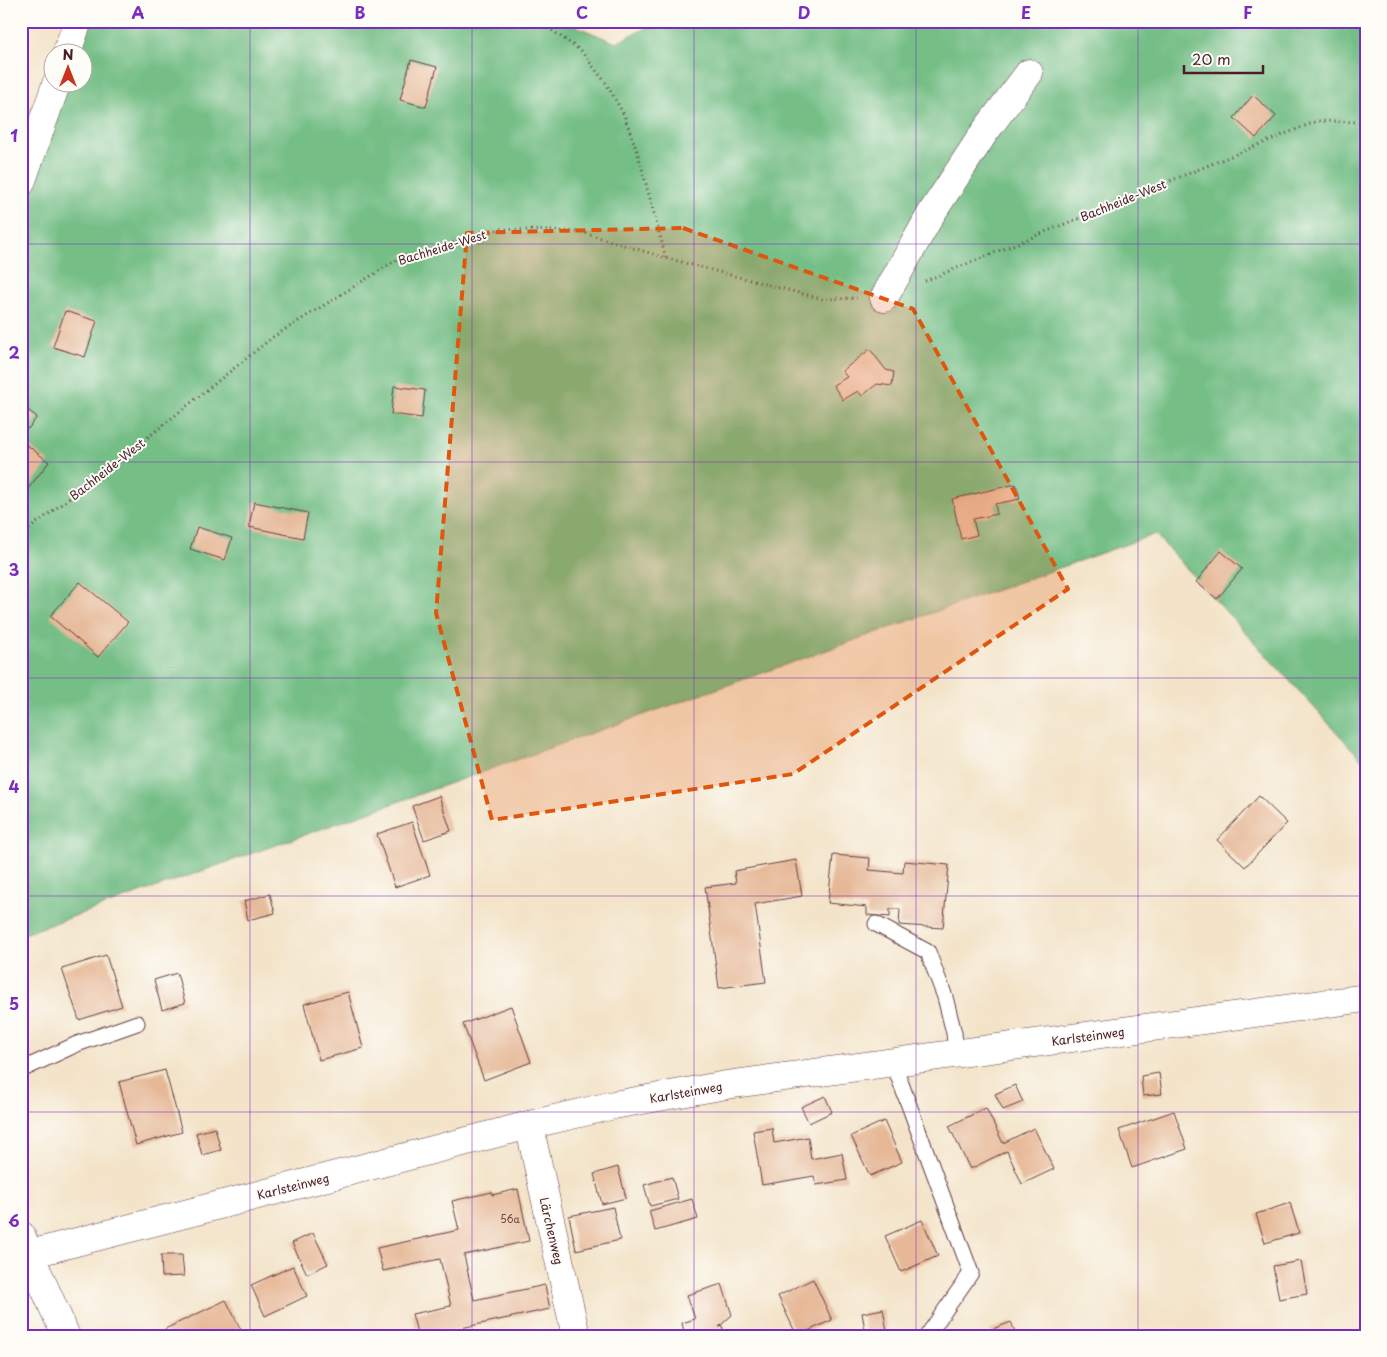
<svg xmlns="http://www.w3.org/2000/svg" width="1387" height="1357" viewBox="0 0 1387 1357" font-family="'Playpen Sans',sans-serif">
  <rect width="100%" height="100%" fill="#fdfcf7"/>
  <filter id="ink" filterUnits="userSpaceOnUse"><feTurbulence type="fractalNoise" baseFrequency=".02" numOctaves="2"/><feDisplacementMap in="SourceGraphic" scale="10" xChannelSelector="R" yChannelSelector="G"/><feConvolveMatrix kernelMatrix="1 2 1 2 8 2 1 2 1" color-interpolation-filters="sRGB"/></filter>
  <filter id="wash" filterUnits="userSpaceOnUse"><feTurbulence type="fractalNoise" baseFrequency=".0096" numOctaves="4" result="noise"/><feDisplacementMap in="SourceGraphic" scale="20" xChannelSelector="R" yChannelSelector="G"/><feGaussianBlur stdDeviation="1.12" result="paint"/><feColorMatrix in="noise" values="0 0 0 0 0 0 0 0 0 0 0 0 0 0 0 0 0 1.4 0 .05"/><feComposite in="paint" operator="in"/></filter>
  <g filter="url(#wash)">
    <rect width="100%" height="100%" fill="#f3e3c8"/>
    <!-- forest -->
    <path fill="#74be86" stroke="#5f6e58" d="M77,21H564L616,43L660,21H1366V764L1155,534L21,935V154L52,82H82V52H64Z"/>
    <g id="blocks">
      <!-- building -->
      <path fill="#e6b897" d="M411,60L437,67L426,107L400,100Z
        M1253,95L1276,116L1256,138L1234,118Z
        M65,311L97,321L85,357L53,347Z
        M870,349L886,370L894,372L892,386L877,384L862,396L858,391L843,400L833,385L847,377L842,371Z
        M394,386L425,390L422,418L391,414Z
        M21,405L37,417L28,429L21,424Z
        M27,445L49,462L27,490L21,485V452Z
        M1016,484L1020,499L995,504L997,514L973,519L977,535L961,539L952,499Z
        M254,502L308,513L303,538L249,527Z
        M197,527L232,538L225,560L190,549Z
        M1221,551L1242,569L1217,599L1196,582Z
        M80,582L128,622L98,657L50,616Z
        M439,796L451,831L424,840L412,806Z
        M1259,796L1287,823L1245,867L1217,840Z
        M412,822L430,875L395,887L377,834Z
        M833,855L870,858L869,870L903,873L904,861L949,865L943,928L899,925L900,909H890V917L867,915V907L828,903Z
        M796,860L802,896L755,904L766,982L719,988L705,887L736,883L734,871Z
        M270,894L275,913L248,920L244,901Z
        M106,955L122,1006L79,1020L62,969Z
        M177,973L185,1003L162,1010L154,980Z
        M348,992L363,1048L319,1060L304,1004Z
        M511,1006L531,1062L484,1080L463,1024Z
        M165,1070L182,1132L136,1145L119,1082Z
        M1159,1073L1162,1094L1143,1096L1141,1076Z
        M1015,1085L1023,1102L1003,1110L995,1094Z
        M825,1096L832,1112L809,1123L801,1107Z
        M986,1108L1003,1143L1034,1128L1054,1169L1022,1184L1007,1151L970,1169L949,1126Z
        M1174,1111L1187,1149L1132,1168L1119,1130Z
        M884,1121L902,1162L870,1176L851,1136Z
        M215,1128L221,1150L202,1155L196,1133Z
        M772,1128L774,1143L808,1137L811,1159L842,1153L847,1180L816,1185L814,1176L762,1185L753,1131Z
        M618,1167L626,1198L602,1204L594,1174Z
        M672,1177L678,1199L650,1206L644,1185Z
        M518,1189L529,1241L464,1255L474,1300L545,1285L550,1309L424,1336H418L412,1314L451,1306L440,1259L383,1271L377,1248L459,1230L452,1201L492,1192V1195Z
        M692,1199L698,1219L655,1231L649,1211Z
        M1290,1203L1299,1233L1265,1243L1256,1214Z
        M613,1207L620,1240L576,1250L569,1216Z
        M922,1220L938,1256L901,1272L885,1236Z
        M313,1233L328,1264L307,1274L292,1243Z
        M161,1255H182L184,1276L162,1277Z
        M1301,1261L1307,1294L1279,1299L1273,1266Z
        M293,1266L307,1296L265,1316L251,1285Z
        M813,1279L832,1320L797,1336L778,1296Z
        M722,1284L732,1315L719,1327L722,1326L725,1336H685L682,1323L695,1319L687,1295Z
        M226,1300L244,1336H169L165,1329Z
        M883,1309L887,1331L866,1335L862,1313Z
        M1011,1322L1017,1336H993L990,1330Z"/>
    </g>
  </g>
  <g filter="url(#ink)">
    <use href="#blocks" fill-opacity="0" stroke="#633c43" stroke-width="1"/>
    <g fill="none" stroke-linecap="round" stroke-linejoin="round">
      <!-- service casing -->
      <g stroke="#633c43" stroke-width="17">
        <path id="service" d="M876,924L928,952L945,997L954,1033L956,1054
          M893,1062L971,1273L927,1336
          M21,1070L77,1044L137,1023"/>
      </g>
      <!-- minor casing -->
      <g stroke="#633c43" stroke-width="29">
        <path id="minor" d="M67,52L78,21
          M21,183L57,82
          M884,298L931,214L984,133L1029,73
          M529,1125L576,1336
          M21,1235L66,1336"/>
      </g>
      <!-- tertiary casing -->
      <g stroke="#633c43" stroke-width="29">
        <path id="tertiary" d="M21,1258L30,1254L529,1125L614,1105L726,1085L1366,998"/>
      </g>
      <!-- path -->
      <path stroke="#633c43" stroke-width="3" stroke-dasharray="1 4" stroke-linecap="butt" d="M529,21L550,29L581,51L606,83L624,115L638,154L666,258
        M925,281L1317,121L1366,122
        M21,535L112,466L273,337L398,259L499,229L581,232L666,258L822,299L857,298"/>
      <!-- service -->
      <use href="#service" stroke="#fff" stroke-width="15"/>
      <!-- minor -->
      <use href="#minor" stroke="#fff" stroke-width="28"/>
      <!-- tertiary -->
      <use href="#tertiary" stroke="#fff" stroke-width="28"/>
    </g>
  </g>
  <!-- marked area -->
  <path fill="#e0560e" fill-opacity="0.2" stroke="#e0560e" stroke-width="4" stroke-dasharray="10 6" stroke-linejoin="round" d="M683,228L913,309L1068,589L793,774L492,820L436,613L467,233Z"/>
  <!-- grid -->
  <path fill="none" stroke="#7b2cbf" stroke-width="1" stroke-opacity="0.55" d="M250,21V1336M472,21V1336M694,21V1336M916,21V1336M1138,21V1336M21,244H1366M21,462H1366M21,678H1366M21,896H1366M21,1112H1366"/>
  <g text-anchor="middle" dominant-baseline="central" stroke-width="4" stroke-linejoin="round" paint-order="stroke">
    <!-- number labels -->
    <g font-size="10" fill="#714546">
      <text x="510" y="1218">56a</text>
    </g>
    <!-- street labels -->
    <g font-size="12" fill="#4a1f2b" stroke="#fdfcf7">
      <text transform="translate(1123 200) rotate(-22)">Bachheide-West</text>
      <text transform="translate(442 247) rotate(-17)">Bachheide-West</text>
      <text transform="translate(107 469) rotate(-38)">Bachheide-West</text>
      <text transform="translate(1088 1036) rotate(-8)">Karlsteinweg</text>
      <text transform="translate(686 1092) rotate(-10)">Karlsteinweg</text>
      <text transform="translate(293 1186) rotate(-14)">Karlsteinweg</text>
      <text transform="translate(552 1231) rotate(77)">Lärchenweg</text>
    </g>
  </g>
  <!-- margin -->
  <rect width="1387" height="1357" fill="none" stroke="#fdfcf7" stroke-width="55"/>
  <!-- north arrow -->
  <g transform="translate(68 68)"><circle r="24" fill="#fdfcf7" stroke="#b5a4a5"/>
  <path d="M0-4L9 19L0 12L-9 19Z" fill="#c8321e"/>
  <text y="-8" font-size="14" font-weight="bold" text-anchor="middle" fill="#4a1f2b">N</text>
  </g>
  <!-- scale -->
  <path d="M1184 65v8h79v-8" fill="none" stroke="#4a1f2b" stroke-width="2.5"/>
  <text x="1192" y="65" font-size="15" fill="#4a1f2b" stroke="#fdfcf7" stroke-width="4" paint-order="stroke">20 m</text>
  <rect x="28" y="28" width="1332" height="1302" fill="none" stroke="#7b2cbf" stroke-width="2"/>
  <g font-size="16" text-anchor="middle" font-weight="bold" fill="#7b2cbf">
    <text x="138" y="19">A</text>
    <text x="360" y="19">B</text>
    <text x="582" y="19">C</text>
    <text x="804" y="19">D</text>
    <text x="1026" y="19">E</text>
    <text x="1248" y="19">F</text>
    <text x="14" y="142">1</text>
    <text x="14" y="359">2</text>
    <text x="14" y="576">3</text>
    <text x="14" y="793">4</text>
    <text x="14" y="1010">5</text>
    <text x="14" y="1227">6</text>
  </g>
</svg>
